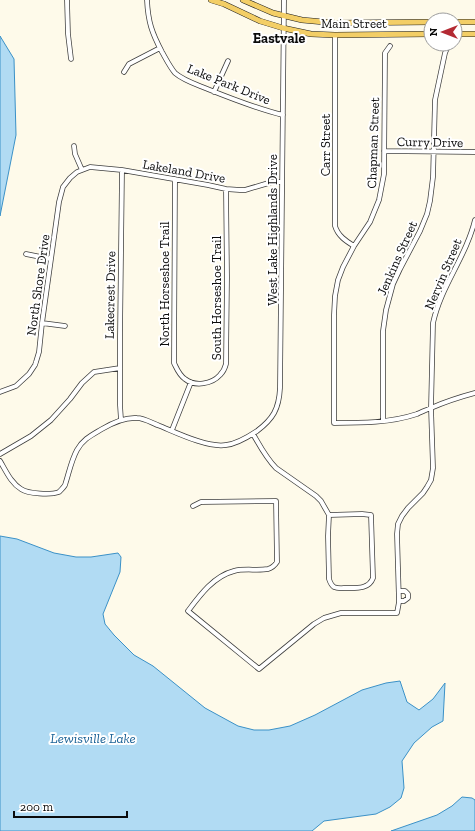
<svg xmlns="http://www.w3.org/2000/svg" width="475" height="831" viewBox="0 0 475 831" font-family="'Zilla Slab',serif">
  <rect width="100%" height="100%" fill="#fefaea"/>
  <!-- water -->
  <path fill="#b1dbf3" stroke="#3b91c7" d="M0,36L14,59L16,135L0,216Z
    M0,536L17,539L54,553L76,557H91L118,553L121,557L120,572L103,614L105,624L114,635L134,655L153,666L205,708L238,726L254,730H269L290,726L315,715L362,690L386,683L400,681L407,702L419,710L433,699L445,683L443,721L432,727L414,743L402,761L404,788L401,798L390,807L376,814L324,821L312,831H0Z
    M462,797L472,798L475,800V831H391L437,815L452,806Z"/>
  <g fill="none" stroke-linecap="round" stroke-linejoin="round">
    <!-- minor casing -->
    <g stroke="#3e3e3e" stroke-width="5.5">
      <path id="minor" d="M67,0L68,34L71,59
        M147,0C148,22 152,33 162,52C166,59 170,67 175,73C183,80 195,84 205,88C230,98 257,109 283,115
        M335,35V226C338,236 346,241 354,246
        M390,46L385,53L384,174L379,200L370,222L354,246L343,267L338,280L335,296L334,315V423C361,423 390,423 417,414C421,412 426,410 431,408C445,402 460,397 475,393
        M124,72L129,64L160,48
        M214,92L228,61
        M74,146L75,154L82,170
        M384,151L475,152
        M175,179L174,363C177,369 179,375 185,379C195,387 212,384 220,375C223,372 225,368 226,364L227,277L226,189
        M26,254L51,259
        M42,323L65,326
        M0,392L16,386L29,374L35,365L36,362L39,352L42,323L59,202L63,187L70,178L77,172L90,167L122,170L208,185L226,189L240,190H245L272,182H282
        M121,420L120,405V336L122,170
        M383,421V331L386,310L393,284L400,269L420,231L427,214L430,201L433,177L435,100L445,53L448,46
        M172,430L191,382
        M253,434C260,446 266,458 276,468L316,496L321,501L329,515
        M0,454L31,436L51,420L70,399L82,383L94,372L120,368
        M0,461C6,471 11,483 21,489C28,494 51,495 59,492C61,490 64,487 65,485C69,473 71,461 77,450C83,439 92,435 102,429C112,423 125,417 137,418C144,418 152,423 160,426C177,433 208,448 226,445C237,444 248,437 257,431C273,419 279,409 280,388L284,0
        M193,506L201,502L276,501L277,562C275,565 272,568 268,569C257,571 245,568 234,571C214,576 200,595 188,611L259,669L314,624L324,618L341,613H397L399,602L397,534L398,524L402,516L408,508L423,493L427,487L431,480L433,468L431,408L433,323C441,286 466,257 475,220
        M362,514L371,515L373,578C369,589 357,588 347,588C343,588 338,589 334,587C331,585 330,582 329,579L328,536L329,515Z
        M399,591H405L408,594V598L404,601H399"/>
    </g>
    <!-- major casing -->
    <g stroke="#1c1c1c" stroke-width="6">
      <path id="major" d="M211,0L224,4L260,21L283,28L311,34L335,35L431,34
        M243,0L273,13L302,20L335,23L431,22
        M455,22H475
        M455,34H475"/>
    </g>
    <!-- minor -->
    <use href="#minor" stroke="#fff" stroke-width="4"/>
    <!-- major -->
    <use href="#major" stroke="#f3ce66" stroke-width="5"/>
  </g>
  <g text-anchor="middle" dominant-baseline="central" stroke-width="4" stroke-linejoin="round" paint-order="stroke">
    <!-- street labels -->
    <g font-size="13" fill="#0b0b0b" stroke="#fff">
      <text x="354" y="23">Main Street</text>
      <text transform="translate(229 84) rotate(22)">Lake Park Drive</text>
      <text transform="translate(430 142) rotate(1)">Curry Drive</text>
      <text transform="translate(373 143) rotate(-88)">Chapman Street</text>
      <text transform="translate(325 145) rotate(-90)">Carr Street</text>
      <text transform="translate(184 171) rotate(10)">Lakeland Drive</text>
      <text transform="translate(272 230) rotate(-90)">West Lake Highlands Drive</text>
      <text transform="translate(397 258) rotate(-66)">Jenkins Street</text>
      <text transform="translate(443 274) rotate(-67)">Nervin Street</text>
      <text transform="translate(164 284) rotate(-90)">North Horseshoe Trail</text>
      <text transform="translate(38 285) rotate(-82)">North Shore Drive</text>
      <text transform="translate(110 295) rotate(-89)">Lakecrest Drive</text>
      <text transform="translate(216 298) rotate(-90)">South Horseshoe Trail</text>
    </g>
    <!-- neighbourhood labels -->
    <g font-size="14" font-weight="bold" fill="#0b0b0b" stroke="#fff">
      <text x="279" y="38">Eastvale</text>
    </g>
    <!-- water labels -->
    <g font-size="14" font-style="italic" fill="#1b6296" stroke="#fff">
      <text x="93" y="738">Lewisville Lake</text>
    </g>
  </g>
  <!-- north arrow -->
  <g transform="translate(443 32) rotate(270)"><circle r="19" fill="#ffffff" stroke="#9d9d9d"/>
  <path d="M0-3L7 15L0 10L-7 15Z" fill="#b42a33"/>
  <text y="-6" font-size="11" font-weight="bold" text-anchor="middle" fill="#0b0b0b">N</text>
  </g>
  <!-- scale -->
  <path d="M14 811v6h113v-6" fill="none" stroke="#0b0b0b" stroke-width="2"/>
  <text x="20" y="811" font-size="12" fill="#0b0b0b" stroke="#ffffff" stroke-width="3" paint-order="stroke">200 m</text>
</svg>
